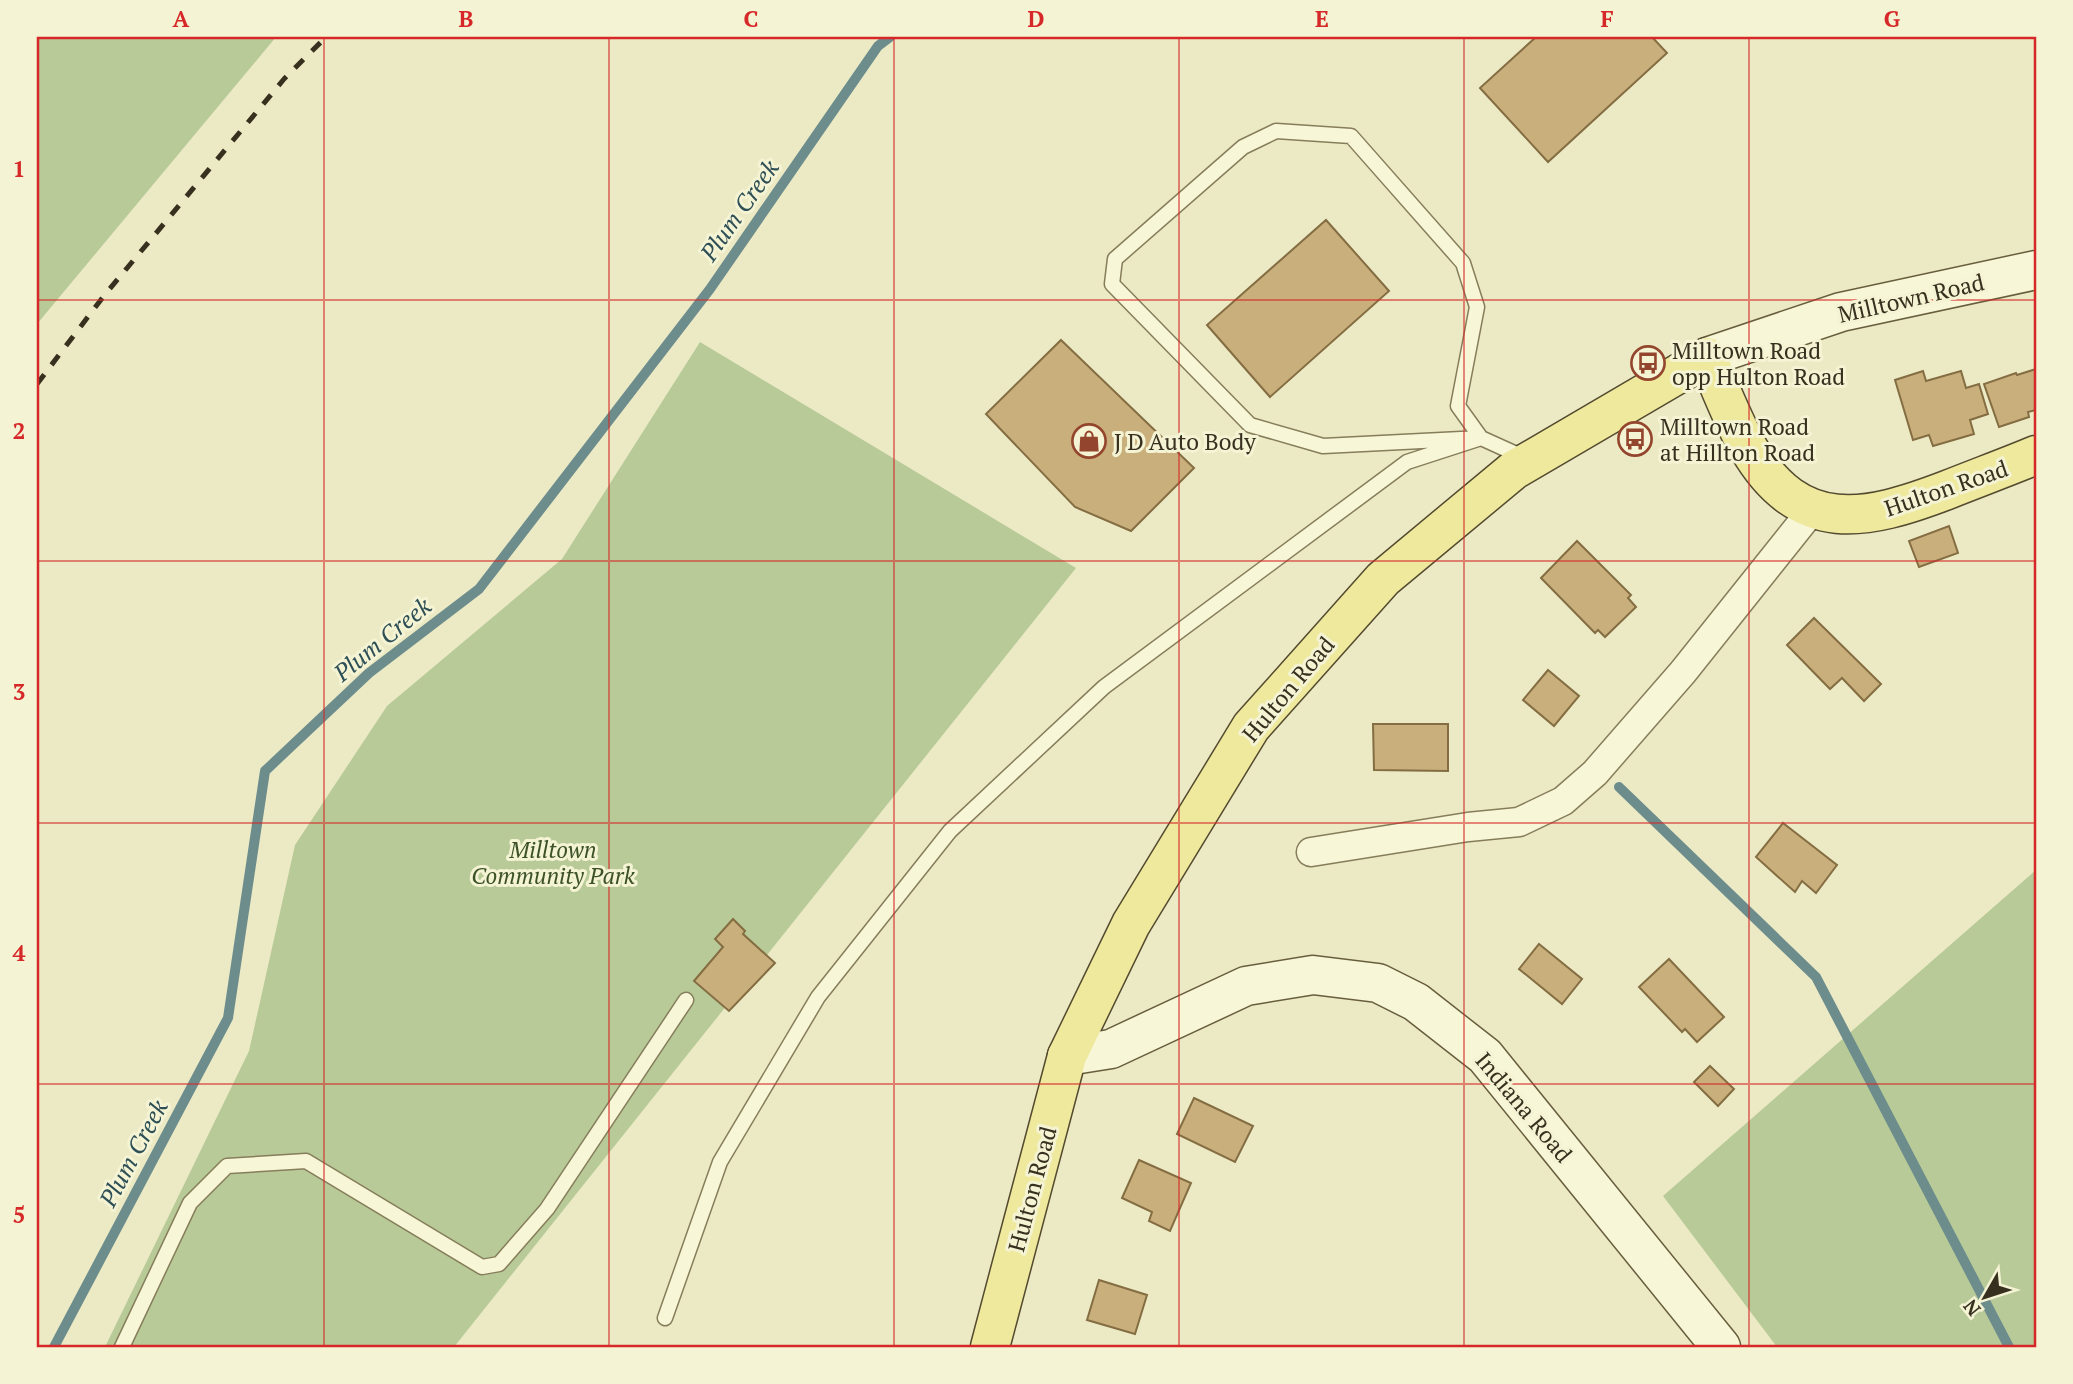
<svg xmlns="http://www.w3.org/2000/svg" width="2073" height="1384" viewBox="0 0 2073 1384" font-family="'PT Serif',serif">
  <rect width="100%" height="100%" fill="#eceac4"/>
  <!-- green -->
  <path fill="#b8ca98" d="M37,37H276L37,324Z
    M700,342L1076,568L454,1347H105L249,1051L295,845L387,706L562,559Z
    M2036,870V1347H1777L1663,1196Z"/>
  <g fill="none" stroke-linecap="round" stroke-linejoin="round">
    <!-- stream -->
    <path stroke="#6d8d8d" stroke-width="10" d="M1619,787L1816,977L2009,1347
      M54,1347L228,1018L265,771L369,673L479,589L710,289L878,46L890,37"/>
  </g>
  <!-- building -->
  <path fill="#c9af7b" stroke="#846d42" stroke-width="2" d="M1536,37H1652L1667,53L1548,162L1480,88Z
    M1326,220L1389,291L1270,397L1207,325Z
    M1061,340L1194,468L1131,531L1075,507L986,414Z
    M2036,369V410L2028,412L2029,417L1999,427L1984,384L2016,373L2017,375Z
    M1923,371L1926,381L1961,371L1966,388L1979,384L1988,414L1970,420L1974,434L1933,446L1929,435L1913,440L1895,380Z
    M1949,526L1958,553L1919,567L1909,541Z
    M1577,541L1631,595L1628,598L1636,607L1605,637L1598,630L1595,633L1541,578Z
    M1814,618L1881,684L1864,701L1842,678L1830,689L1787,645Z
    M1548,670L1579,696L1554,726L1523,700Z
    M1373,724H1448V771L1374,770Z
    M1783,823L1837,865L1816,893L1802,881L1795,892L1756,857Z
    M733,919L745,931L743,934L775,963L729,1011L694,981L723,947L715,939Z
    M1539,944L1582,979L1562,1004L1519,969Z
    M1669,959L1724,1017L1697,1042L1685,1029L1682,1032L1639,987Z
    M1710,1066L1734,1089L1718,1106L1694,1082Z
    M1194,1098L1253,1126L1235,1162L1177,1134Z
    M1139,1160L1191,1183L1170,1231L1149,1221L1152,1212L1122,1198Z
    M1099,1280L1147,1295L1135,1334L1087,1320Z"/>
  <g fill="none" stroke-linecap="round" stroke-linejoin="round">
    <!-- lane casing -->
    <g stroke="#867d5b" stroke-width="17">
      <path id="lane" d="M1276,131L1351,136L1463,263L1477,307L1458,406L1481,438L1323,446L1250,425L1112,284L1115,259L1243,147Z
        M665,1318L720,1162L818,997L950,831L1104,687L1407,462L1481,438L1525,458
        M122,1347L190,1203L227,1166L306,1161L482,1267L499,1264L547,1209L686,1000"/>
    </g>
    <!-- street casing -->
    <g stroke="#867d5b" stroke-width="31">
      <path id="street" d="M1311,852L1468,827L1519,822L1563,801L1595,773L1683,672L1813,509"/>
    </g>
    <!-- secondary casing -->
    <g stroke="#685e3e" stroke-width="41">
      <path id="secondary" d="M1707,357L1841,312L2036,270
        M1067,1056L1111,1049L1246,986L1313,975L1378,983L1416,1002L1485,1056L1721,1347"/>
    </g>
    <!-- primary casing -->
    <g stroke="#544a2f" stroke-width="41">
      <path id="primary" d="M990,1347L1067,1056L1131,924L1251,727L1383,579L1514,470L1707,357C1720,387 1732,420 1749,449C1800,536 1866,521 1947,490C1977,478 2007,467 2036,455"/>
    </g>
    <!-- lane -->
    <use href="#lane" stroke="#f7f6d7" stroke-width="14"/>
    <!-- street -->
    <use href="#street" stroke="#f7f6d7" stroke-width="28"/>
    <!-- secondary -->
    <use href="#secondary" stroke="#f7f6d7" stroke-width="38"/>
    <!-- primary -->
    <use href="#primary" stroke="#eee99d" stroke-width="38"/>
    <!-- rail -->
    <path stroke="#37301f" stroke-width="5" stroke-dasharray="12 12" stroke-linecap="butt" d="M37,384L103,297L284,79L326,37"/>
  </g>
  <!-- grid -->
  <path fill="none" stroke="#d62828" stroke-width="2" stroke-opacity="0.55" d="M324,37V1347M609,37V1347M894,37V1347M1179,37V1347M1464,37V1347M1749,37V1347M37,300H2036M37,561H2036M37,823H2036M37,1084H2036"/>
  <!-- icons -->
  <defs>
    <g id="bus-ring" transform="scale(1.75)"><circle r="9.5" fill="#f4f3d3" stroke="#93462d" stroke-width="1.5"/><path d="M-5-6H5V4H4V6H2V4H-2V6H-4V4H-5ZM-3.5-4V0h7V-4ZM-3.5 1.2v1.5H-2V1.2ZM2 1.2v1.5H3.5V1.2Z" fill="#93462d"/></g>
    <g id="shop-ring" transform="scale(1.75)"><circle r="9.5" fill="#f4f3d3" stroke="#93462d" stroke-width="1.5"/><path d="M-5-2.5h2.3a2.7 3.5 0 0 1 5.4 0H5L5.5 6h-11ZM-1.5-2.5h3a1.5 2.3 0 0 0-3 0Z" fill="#93462d"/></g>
  </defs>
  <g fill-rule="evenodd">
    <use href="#bus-ring" x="1648" y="363"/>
    <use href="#bus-ring" x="1635" y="439"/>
    <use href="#shop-ring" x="1089" y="441"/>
  </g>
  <g text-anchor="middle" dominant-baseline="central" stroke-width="6" stroke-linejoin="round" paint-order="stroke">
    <!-- street labels -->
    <g font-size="23" fill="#37301f" stroke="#f4f3d3">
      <text transform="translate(1911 298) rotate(-13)">Milltown Road</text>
      <text transform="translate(1946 488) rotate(-19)">Hulton Road</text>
      <text transform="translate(1288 689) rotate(-50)">Hulton Road</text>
      <text transform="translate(1524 1107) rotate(50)">Indiana Road</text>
      <text transform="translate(1032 1189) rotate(-75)">Hulton Road</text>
    </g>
    <!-- poi labels -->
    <g font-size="23" fill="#37301f" stroke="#f4f3d3" text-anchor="start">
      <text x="1672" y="350">Milltown Road<tspan x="1672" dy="26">opp Hulton Road</tspan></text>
      <text x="1660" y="426">Milltown Road<tspan x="1660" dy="26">at Hillton Road</tspan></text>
      <text x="1114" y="441">J D Auto Body</text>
    </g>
    <!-- park labels -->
    <g font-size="23" font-style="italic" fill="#3c5226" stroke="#f4f3d3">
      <text x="553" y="849">Milltown<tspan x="553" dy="26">Community Park</tspan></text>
    </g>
    <!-- water labels -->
    <g font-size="24" font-style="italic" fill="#2e4f56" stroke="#f4f3d3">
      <text transform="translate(739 210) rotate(-55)">Plum Creek</text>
      <text transform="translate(382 639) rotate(-39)">Plum Creek</text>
      <text transform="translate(133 1153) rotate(-62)">Plum Creek</text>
    </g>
  </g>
  <!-- border -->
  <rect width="2073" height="1384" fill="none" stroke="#f4f3d3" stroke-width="77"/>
  <!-- north arrow -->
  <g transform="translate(1985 1297) rotate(231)" stroke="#f4f3d3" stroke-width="5" paint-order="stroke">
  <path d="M0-5L12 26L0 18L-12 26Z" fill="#37301f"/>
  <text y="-10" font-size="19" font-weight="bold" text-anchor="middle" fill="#37301f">N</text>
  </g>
  <rect x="38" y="38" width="1997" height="1308" fill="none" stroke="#d62828" stroke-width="2.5"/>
  <g font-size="23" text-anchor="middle" font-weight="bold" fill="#d62828">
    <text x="181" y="27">A</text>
    <text x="466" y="27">B</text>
    <text x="751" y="27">C</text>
    <text x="1036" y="27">D</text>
    <text x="1322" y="27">E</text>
    <text x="1607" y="27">F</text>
    <text x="1892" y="27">G</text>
    <text x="19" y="177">1</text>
    <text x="19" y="439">2</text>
    <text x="19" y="700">3</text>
    <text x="19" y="961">4</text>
    <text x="19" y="1223">5</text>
  </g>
</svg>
